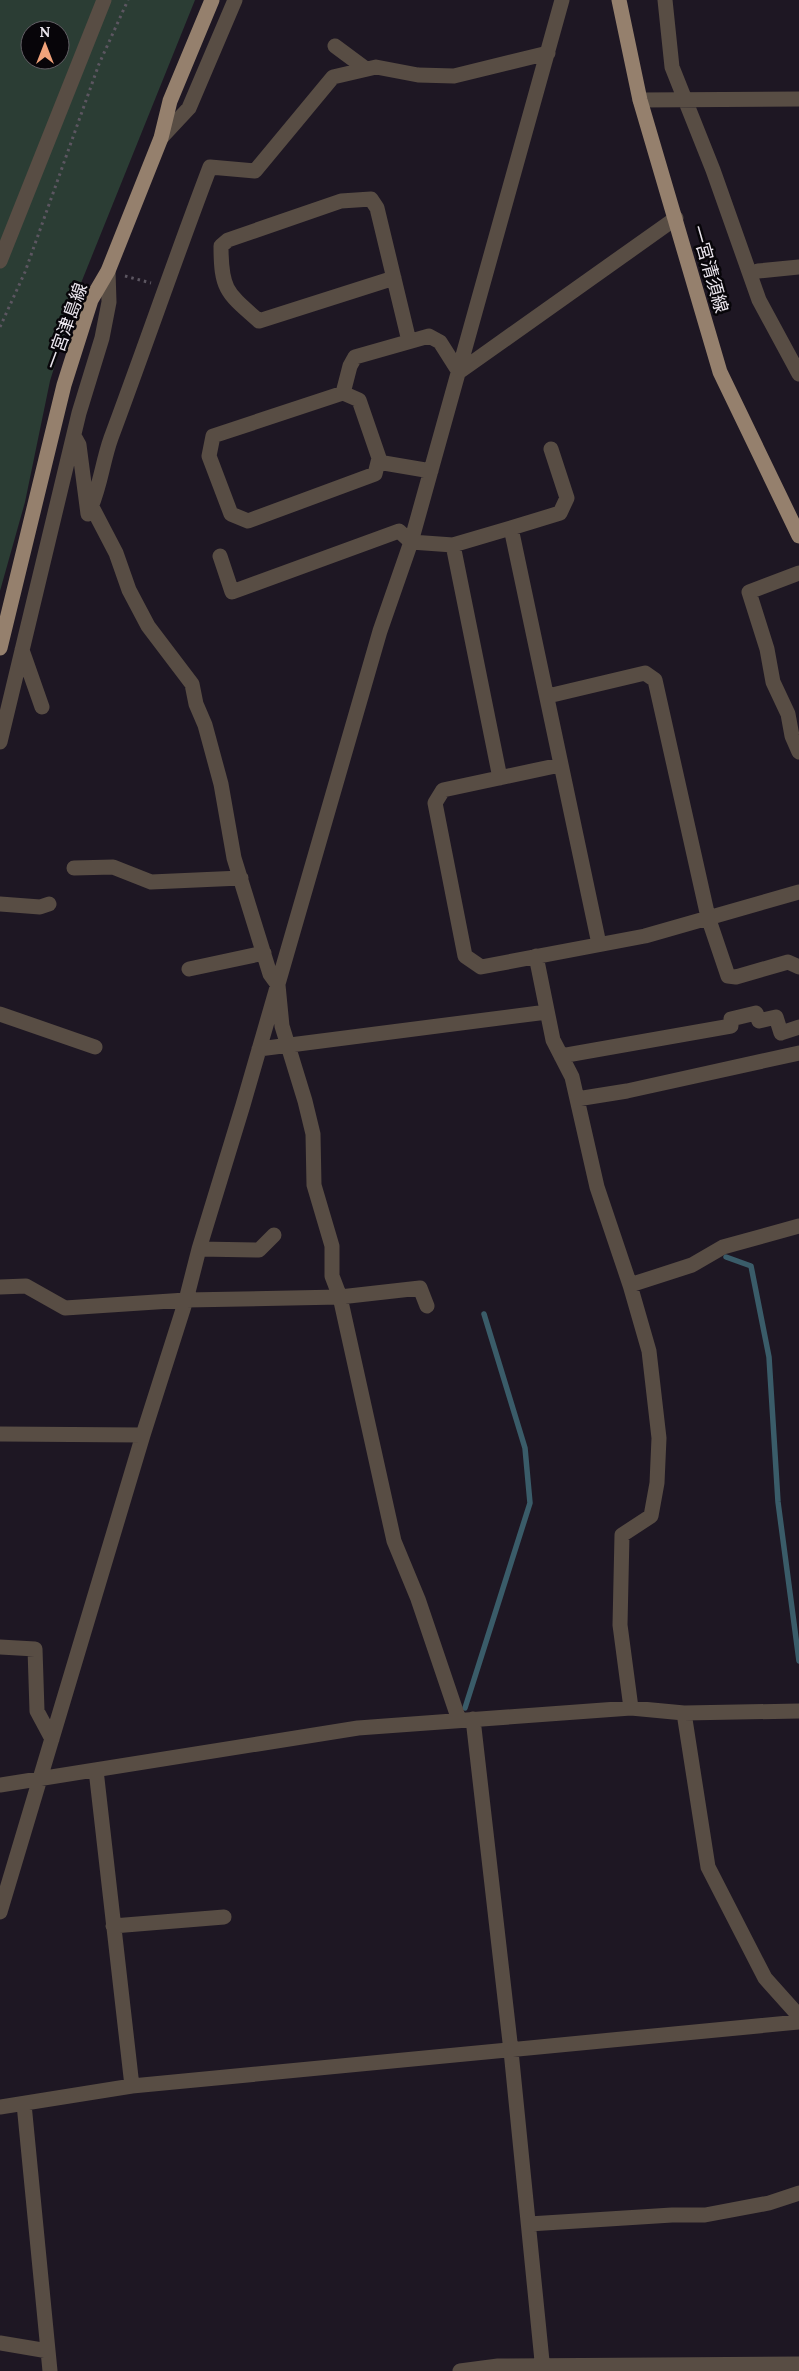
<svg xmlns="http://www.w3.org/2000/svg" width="799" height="2371" viewBox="0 0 799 2371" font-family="Lora,'Noto Sans JP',serif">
  <rect width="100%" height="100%" fill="#1e1723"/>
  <!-- green -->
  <path fill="#2b3d34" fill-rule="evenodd" d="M0,0H195L77,293L50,381L25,502L0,591ZM30,30H60V60H30Z"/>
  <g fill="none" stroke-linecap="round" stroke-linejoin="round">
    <!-- stream -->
    <path stroke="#3a5c69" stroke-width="5.5" d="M726,1257L751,1266L769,1357L778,1502L799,1661
      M465,1708L530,1503L525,1448L484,1314"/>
    <!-- path -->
    <path stroke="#5c5661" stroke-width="3" stroke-dasharray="2.5 4" stroke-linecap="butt" d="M125,276L151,283
      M0,327L25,272L99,64L128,0"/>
    <!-- minor -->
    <path stroke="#584d44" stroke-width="15" d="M665,0L672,67L713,170L759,300L799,374
      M335,46L366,69
      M640,100L799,99
      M161,138L189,108L235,0
      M0,261L104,0
      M750,274L758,271L799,267
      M394,278L259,321C227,293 221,290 221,246L228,240L341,201L371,199L377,208L409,341
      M343,393L359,400L379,458L375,474L248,521L231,514L209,456L213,436Z
      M343,393L350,366L355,357L429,336L440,342L459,372L676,218
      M74,436L79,445L88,514C100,490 102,463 111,438C145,347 176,256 210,167L255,171L333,77L376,67L418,75L454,76L548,53
      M378,462L431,471
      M92,507L116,553L129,590L148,626L192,684L196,704L205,725L221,784L234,858L270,974L278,985L282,1026L305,1101L313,1134L314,1185L332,1246V1276L340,1297L394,1541L418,1599L459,1720
      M511,528L560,513L567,498L551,449
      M453,545L500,778
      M220,556L232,592L399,531L411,542L453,545L511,528L599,944
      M799,573L749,592L767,649L773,682L788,714L792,736L799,752
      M22,650L42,707
      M548,696L645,673L655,680L708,917L728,976L736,977L788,962L799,967
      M0,742L79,413L102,338L109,302L108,271
      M560,765L443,790L435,803L465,956L481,967L645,936L799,892
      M74,868L113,867L151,882L241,878
      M0,904L40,907L49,904
      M536,956L553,1040L572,1077L597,1187L630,1285L649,1351L659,1438L657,1483L651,1516L622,1535L620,1625L631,1708
      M189,969L264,953
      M0,1014L95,1047
      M259,1049L547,1012
      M561,1056L731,1026V1019L756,1013L759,1021L776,1017L781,1033L799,1027
      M577,1099L627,1091L799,1053
      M199,1249L259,1250L274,1235
      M630,1285L692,1265L723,1247L799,1226
      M0,1287L26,1286L65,1308L186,1300L340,1297L420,1288L427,1306
      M0,1434L143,1435
      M0,1647L35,1649L37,1711L52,1739
      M684,1713L708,1867L765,1978L799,2016
      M473,1719L511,2051L543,2371
      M96,1770L132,2086
      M0,1785L358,1728L631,1708L684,1713L799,1711
      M0,1912L143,1435L186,1300L199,1249L243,1105L380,631L411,542L562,0
      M113,1926L224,1917
      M24,2104L50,2371
      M0,2107L132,2086L799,2022
      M529,2224L672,2215H705L769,2203L799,2193
      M0,2343L48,2351
      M460,2371L498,2366L799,2364"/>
    <!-- major -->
    <path stroke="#95806d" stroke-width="15" d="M619,0L640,100L720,372L799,536
      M0,648L64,385L91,300L108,271L161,138L170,101L212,0"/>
  </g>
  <g text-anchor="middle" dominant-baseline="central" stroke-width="5" stroke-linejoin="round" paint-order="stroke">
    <!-- street labels -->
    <g font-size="18" fill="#ebe6ee" stroke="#070509">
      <text transform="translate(710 269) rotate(74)">一宮清須線</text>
      <text transform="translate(66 326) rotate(-70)">一宮津島線</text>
    </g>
  </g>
  <!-- north arrow -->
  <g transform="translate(45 45)"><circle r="24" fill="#070509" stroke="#625f65"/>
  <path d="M0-4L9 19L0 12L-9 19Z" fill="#f0a27a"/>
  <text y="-8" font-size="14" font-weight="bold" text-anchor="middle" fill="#ebe6ee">N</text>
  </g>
</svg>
